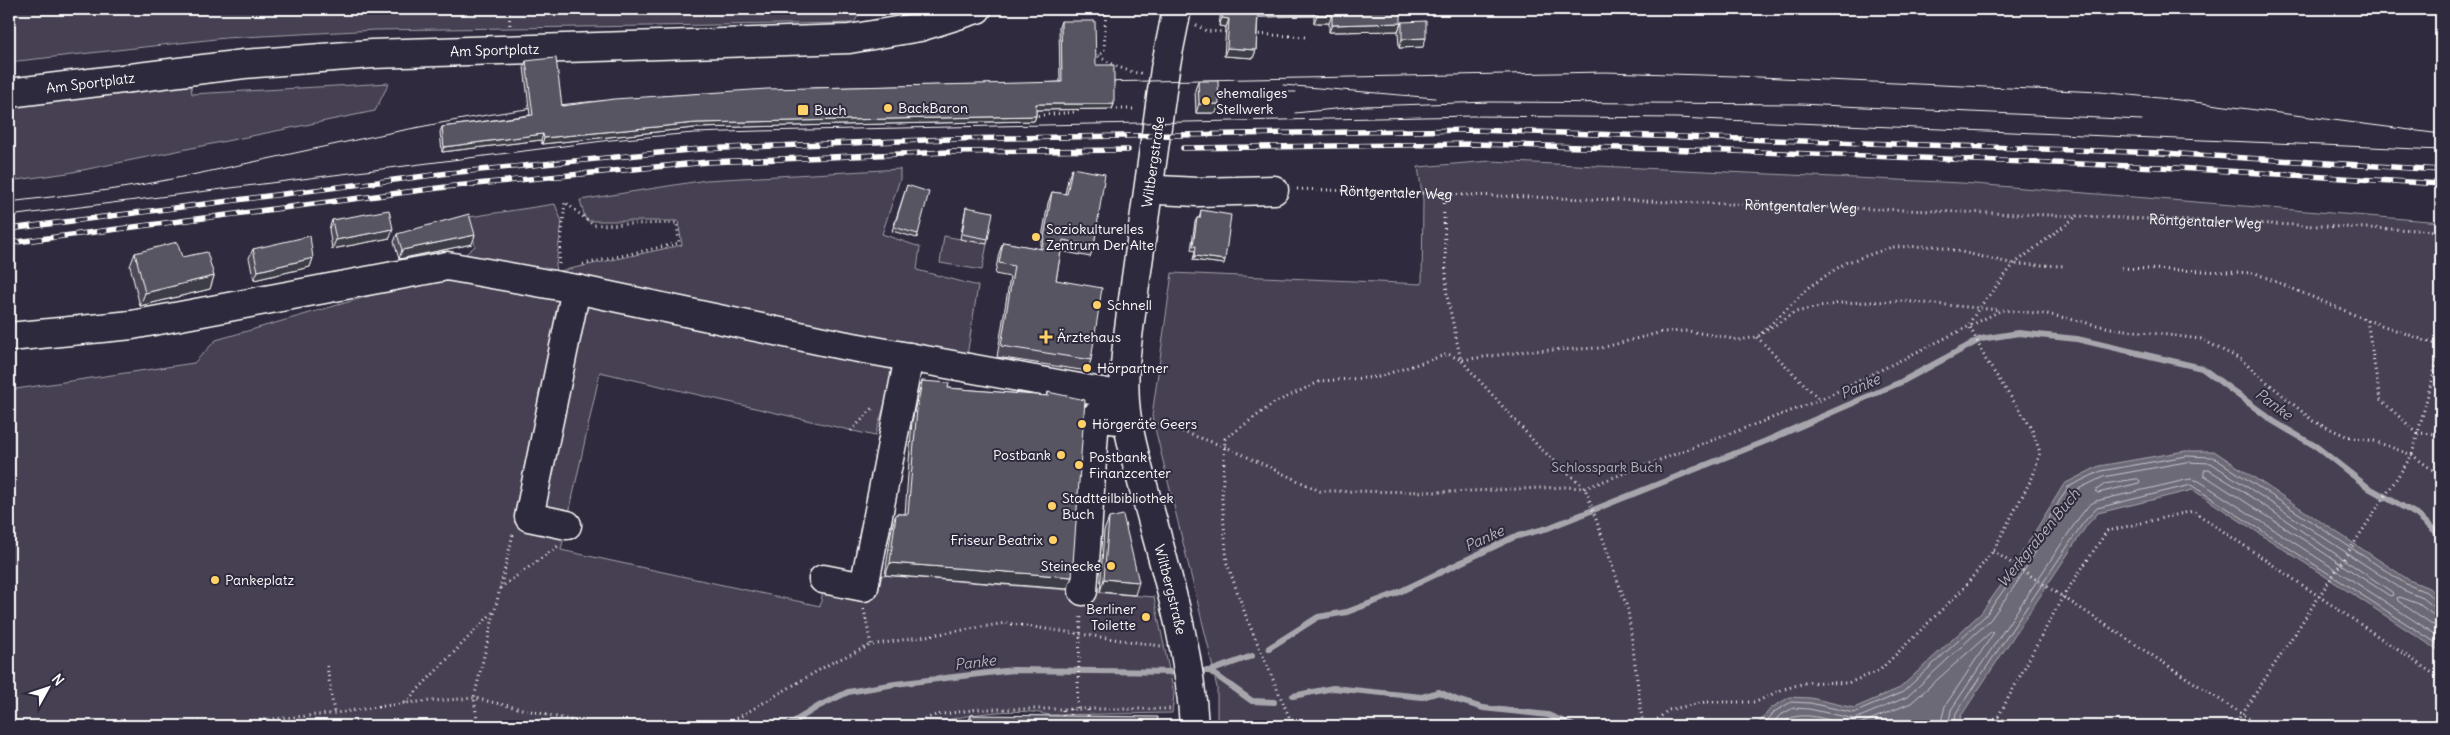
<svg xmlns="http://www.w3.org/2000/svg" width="2450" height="735" viewBox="0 0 2450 735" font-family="Delius,sans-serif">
  <rect width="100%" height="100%" fill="#2f2a3d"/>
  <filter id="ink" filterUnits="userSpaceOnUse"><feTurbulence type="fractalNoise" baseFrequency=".02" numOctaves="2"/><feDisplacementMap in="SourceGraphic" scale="10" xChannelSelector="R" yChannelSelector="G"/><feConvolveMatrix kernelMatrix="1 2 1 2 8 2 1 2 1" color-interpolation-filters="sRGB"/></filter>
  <g filter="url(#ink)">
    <!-- green -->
    <path fill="#464152" stroke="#a2a0a8" d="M9,9H862L854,23L376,30L225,38L9,62Z
      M190,79L192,94L389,83L375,111L68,173L9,181V100Z
      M1490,161L1962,183L2441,222V726H1217V688L1208,645L1152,416L1172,273L1422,284L1423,200L1418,167Z
      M900,169V179L882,234L920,247L917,270L978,286L967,356L902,347L875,436L600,372L561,550L820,606L823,591L874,599L878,595L881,575L1154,597L1174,694L1172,713L1049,715C1016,706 959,715 927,726H9V390L194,363L216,340L442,275L475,246L469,217L555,204L562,222L555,272L682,245L678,221H586L580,200L706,180Z
      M944,236L987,244L982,270L940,263Z"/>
    <!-- water -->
    <path fill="#6d6a77" stroke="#a7a6ad" d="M2185,451H2214L2409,580L2429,588L2441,599V652L2193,490L2098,513L2087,525L1961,716L1958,726H1756L1771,708L1790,697L1811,698L1854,708L1900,688L1981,613L2007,577L2064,484L2099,466Z"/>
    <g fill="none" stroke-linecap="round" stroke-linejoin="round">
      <!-- shore -->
      <path stroke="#c5c3c9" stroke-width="1" d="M2205,470H2209L2235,486L2392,592L2393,595L2390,596L2204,475Z
        M2138,479L2140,481L2139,483L2098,493L2095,491L2105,484Z
        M2441,616L2432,614L2419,604L2400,597L2397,598L2398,601L2441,630
        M1763,726L1774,712L1791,702L1810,703L1854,713L1903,692L1985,616L2011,580L2068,487L2101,471L2186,456L2213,457L2406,584L2426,592L2436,601L2441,602
        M1771,726L1779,716L1793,708L1809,709L1855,719L1907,697L1990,620L2016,584L2072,492L2103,477L2186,462L2211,463L2403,590L2423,598L2434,607L2441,609
        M1780,726C1797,705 1830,722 1852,726
        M1855,726L1911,703L1992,631L1993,634L1945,706L1940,726
        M1948,726L1951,710L2078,519L2089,505L2096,501L2190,479L2199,481L2441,638
        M1954,726L1956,713L2083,523L2097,508L2191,485L2441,646"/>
      <!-- stream -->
      <path stroke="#a7a6ad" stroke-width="6" d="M1269,648L1318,617L1347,612L1395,594L1514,537L1548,528L1766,441L1901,382L1981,339L2019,333L2077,339L2202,368L2273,421L2317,447L2369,488L2416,514L2441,536
        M1199,671H1210L1252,656
        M1210,671L1252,701L1274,702
        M1293,696L1333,688L1422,697L1439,692L1457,700L1483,708L1548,715L1574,726
        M787,726L819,706L848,692L895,684L1013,670L1177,672"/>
      <!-- minor casing -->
      <g stroke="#fff" stroke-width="31">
        <g id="minor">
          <path id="s2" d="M9,93L244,64L372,54L849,39L920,27L977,9"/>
          <path d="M1159,190L1197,192L1274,190"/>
          <path d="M9,337L132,325L447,266L576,289L842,345L1124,396"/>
          <path d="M567,525L529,517L576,289"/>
          <path d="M823,579L864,587L909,357"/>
          <path d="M1083,591L1095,417L1127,421"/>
        </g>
      </g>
      <!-- major casing -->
      <g stroke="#fff" stroke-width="31">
        <g id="major">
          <path id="s3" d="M1177,9L1165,69L1130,321C1126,351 1122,382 1126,412C1130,442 1139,471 1147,500C1167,575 1190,649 1194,726"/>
        </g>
      </g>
      <!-- path -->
      <g stroke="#fff" stroke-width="3" stroke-dasharray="1 4" stroke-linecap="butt">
        <path d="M509,9L510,27"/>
        <path d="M1196,25L1206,31L1228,32"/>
        <path d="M1254,34L1306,37"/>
        <path d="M1092,56H1099L1104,51L1106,9"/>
        <path d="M1099,56C1106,62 1132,74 1141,73"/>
        <path d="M1112,109H1136"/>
        <path d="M1033,116L1075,112L1079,108"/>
        <path id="s1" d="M1297,189L2077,216L2441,231"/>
        <path d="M1443,193L1447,296L1461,360L1539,447L1585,488L1628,610L1643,726"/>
        <path d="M559,264L565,202L593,225L677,223L679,243L580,265"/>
        <path d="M2122,268L2255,273L2367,320L2380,399L2417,433L2441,434"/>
        <path d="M2367,320L2441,346"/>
        <path d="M1969,324L1979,308L2014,264L2077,216"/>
        <path d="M1762,333L1809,287L1845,263L1892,247L1935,246L2014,264L2065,266"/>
        <path d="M1757,337L1820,400"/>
        <path d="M1149,420L1226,447L1320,491L1448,492L1565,487L1585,488L1820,400L2002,310L2047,314L2110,328L2201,339L2240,359L2313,421L2346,436L2374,441L2412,455L2441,476"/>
        <path d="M851,431L874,407"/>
        <path d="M1993,551L2260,726"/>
        <path d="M500,588L558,546"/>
        <path d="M864,609L871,645"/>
        <path d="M327,666L334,713"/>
        <path d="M405,703L493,612"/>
        <path d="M1077,708L1081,614"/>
        <path d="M1070,709V726"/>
        <path d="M1998,717L2013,726"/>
        <path d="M9,726L120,723L216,724L329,714L405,703L474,698L596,726"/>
        <path d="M478,726L474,698L513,534"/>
        <path d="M724,726L831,663L871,645L1006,623L1161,646"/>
        <path d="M906,726L936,715L979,709H1170"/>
        <path d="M1063,726V709"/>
        <path d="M1088,726V708"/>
        <path d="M1293,726L1247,619L1227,563L1222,499L1225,439L1274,403L1321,381L1378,377L1448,354L1461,360L1529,351L1601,348L1662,332L1689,331L1739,340L1757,337L1795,312L1840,303L1902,301L2000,310"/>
        <path d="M1650,726L1668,710L1705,702H1756L1781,690L1808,682L1848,683L1879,671L1963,589L1993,551L2033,476L2040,452L2031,427L1986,360L1969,325"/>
        <path d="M1987,726L1998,717L2062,598L2107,531L2193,511L2441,679"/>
        <path d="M2234,726L2412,455L2441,346"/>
      </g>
      <!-- minor -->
      <use href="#minor" stroke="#2f2a3d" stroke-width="28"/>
      <!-- major -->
      <use href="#major" stroke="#2f2a3d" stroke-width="28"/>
      <!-- tram -->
      <path stroke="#fff" stroke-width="1" d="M1099,82L1605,72L1735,76L2100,92L2179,100L2441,134
        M1283,85L1435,98
        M812,88L999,84
        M1274,92H1296
        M662,96L715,93
        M1295,113L1364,106L1490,102L1800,104L2142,120
        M9,202C56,196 104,192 151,183C304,154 457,111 612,100
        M9,216L611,140L694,133L759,131L1472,116L1677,118L2441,150"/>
      <!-- rail casing -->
      <g stroke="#fff" stroke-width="5.5">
        <path id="rail" d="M1183,148L1473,144L1730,151L2160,167L2441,184
          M9,229L449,173L700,149L950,139L1474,130L2164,153L2441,170
          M9,243L454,186L708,162L950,152L1128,150"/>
      </g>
      <!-- rail -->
      <use href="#rail" stroke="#2f2a3d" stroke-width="4" stroke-dasharray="11" stroke-linecap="butt"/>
    </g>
    <!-- wall -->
    <path fill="#4d4956" stroke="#fff" d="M1221,9H1401L1398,31L1329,32V23H1314V16L1258,17L1256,50L1253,58L1224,56L1226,27L1219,26Z
      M1061,21L1096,65L1114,104L1112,109L1036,110V116L1034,121L694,128L542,144L541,140L442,152L440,132L442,127L530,115L524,67L526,61L562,106L1060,82L1059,27Z
      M1402,22L1423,47L1399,48L1398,31Z
      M1198,81L1216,113H1196L1195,90Z
      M1072,168L1094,246L1090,257L1061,251L1056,280L1091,360L1087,371L997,357L1010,277L995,274L999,253L1003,242L1040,249L1048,203L1052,192L1065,194L1068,179Z
      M907,185L918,234L917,238L892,231Z
      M966,207L988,239L987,244L960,239L965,212Z
      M1201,210L1224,264L1193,260L1195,251L1191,250L1195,222L1197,218H1199Z
      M332,220L390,238L332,249L329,229Z
      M397,234L472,244L399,259L394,242Z
      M253,249L313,258L310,267L254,280L249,258Z
      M135,253L182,257L214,276L210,289L140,306L130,266Z
      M922,381L948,388L1047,396L1048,392L1072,577L1067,589L885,575L892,527L896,514H905L912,422L918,394Z
      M1109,518L1135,595L1100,592L1104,531Z
      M971,715L1157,726H967V724Z"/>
    <!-- shaded-wall -->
    <path fill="#3e3c46" stroke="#fff" d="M1317,9L1314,16L1255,17L1258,10Z
      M1317,15H1332L1329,23H1314Z
      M1222,18L1229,19L1226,27L1219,26Z
      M1401,23L1398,31L1329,32L1332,25Z
      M1426,38L1423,47L1399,48L1402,39Z
      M1227,48L1256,50L1253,58L1224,56Z
      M1036,104H1114L1112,109L1034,110Z
      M1199,104H1219L1216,113H1196Z
      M1036,116L1034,121L694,128L542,144L544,138L696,123Z
      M543,134L541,140L442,152L444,147Z
      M393,229L390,238L332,249L336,240Z
      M475,235L472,244L399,259L402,250Z
      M1195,256L1225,260L1224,264L1193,260Z
      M313,258L310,267L254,280L258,271Z
      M214,276L210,289L140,306L145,293Z
      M890,563L1072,577L1067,589L885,575Z
      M1104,579L1139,582L1135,595L1100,592Z"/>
    <!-- building -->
    <path fill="#595564" stroke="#fff" d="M1223,9H1316L1258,10L1256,50L1227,48L1229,19L1222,18Z
      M1317,9H1401V23L1332,25V15H1317Z
      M1061,21H1095L1096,65H1114V104H1036V116L696,123L544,138L543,134L444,147L442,127L533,115L526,61L544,59L556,58L562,106L614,99L767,89L1062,82Z
      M1426,21V38L1402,39V22Z
      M1198,81H1218L1219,104H1199Z
      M1072,168L1105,174L1094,246L1063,240L1056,280L1102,288L1091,360L1001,346L1014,266L999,263L1003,242L1042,249L1052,192L1067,194Z
      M907,185L929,192L918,234L894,227Z
      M966,207L993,212L988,239L962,234Z
      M389,210L393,229L336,240L332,220Z
      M1201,210L1231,215L1225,260L1195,256L1196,246H1193L1197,218H1200Z
      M469,214L475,235L402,250L397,234Z
      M310,236L313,258L258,271L253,249Z
      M177,242L182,257L207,252L214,276L145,293L135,253Z
      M922,381L949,383L948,388L1048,396V392L1085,400L1072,577L890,563L896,514H908L917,409Z
      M1123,515L1139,582L1104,579L1109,518Z
      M971,715L1158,717L1157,726H971Z"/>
  </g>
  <!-- markers -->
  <g fill="#ffd166" stroke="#2f2a3d" stroke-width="2">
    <circle cx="1206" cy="101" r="5"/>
    <circle cx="888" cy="108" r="5"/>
    <rect x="797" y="104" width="12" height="12" rx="2.5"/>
    <circle cx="1036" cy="237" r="5"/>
    <circle cx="1097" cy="305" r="5"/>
    <path d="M1043.5 329.5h5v5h5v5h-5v5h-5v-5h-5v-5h5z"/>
    <circle cx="1087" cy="368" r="5"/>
    <circle cx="1082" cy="424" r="5"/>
    <circle cx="1061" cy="455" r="5"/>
    <circle cx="1079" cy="465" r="5"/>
    <circle cx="1052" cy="506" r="5"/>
    <circle cx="1053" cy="540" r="5"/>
    <circle cx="1111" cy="566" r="5"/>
    <circle cx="215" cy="580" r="5"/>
    <circle cx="1146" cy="617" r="5"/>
  </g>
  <g text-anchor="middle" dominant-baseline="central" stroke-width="4" stroke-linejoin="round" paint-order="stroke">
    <!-- street labels -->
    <g font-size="14" fill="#fff" stroke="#2f2a3d">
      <text stroke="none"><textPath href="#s2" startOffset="488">Am Sportplatz</textPath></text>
      <text stroke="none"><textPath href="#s2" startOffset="82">Am Sportplatz</textPath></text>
      <text transform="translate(1153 162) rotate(-82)">Wiltbergstraße</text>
      <text stroke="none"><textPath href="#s1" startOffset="99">Röntgentaler Weg</textPath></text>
      <text stroke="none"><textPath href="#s1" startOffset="504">Röntgentaler Weg</textPath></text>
      <text stroke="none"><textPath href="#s1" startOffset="909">Röntgentaler Weg</textPath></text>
      <text stroke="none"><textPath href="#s3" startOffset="590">Wiltbergstraße</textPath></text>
    </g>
    <!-- poi labels -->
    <g font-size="14" fill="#fff" stroke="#2f2a3d" text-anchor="start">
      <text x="1216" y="93">ehemaliges<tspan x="1216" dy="16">Stellwerk</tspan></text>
      <text x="898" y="108">BackBaron</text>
      <text x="814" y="110">Buch</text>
      <text x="1046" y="229">Soziokulturelles<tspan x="1046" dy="16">Zentrum Der Alte</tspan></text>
      <text x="1107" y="305">Schnell</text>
      <text x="1057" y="337">Ärztehaus</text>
      <text x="1097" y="368">Hörpartner</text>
      <text x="1092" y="424">Hörgeräte Geers</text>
      <text x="1051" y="455" text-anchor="end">Postbank</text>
      <text x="1089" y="457">Postbank<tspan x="1089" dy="16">Finanzcenter</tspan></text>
      <text x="1062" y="498">Stadtteilbibliothek<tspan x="1062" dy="16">Buch</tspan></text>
      <text x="1043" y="540" text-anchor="end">Friseur Beatrix</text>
      <text x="1101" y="566" text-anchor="end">Steinecke</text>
      <text x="225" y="580">Pankeplatz</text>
      <text x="1136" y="609" text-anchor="end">Berliner<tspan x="1136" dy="16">Toilette</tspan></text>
    </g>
    <!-- park labels -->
    <g font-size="14" fill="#b5b3ba" stroke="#2f2a3d">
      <text x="1607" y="467">Schlosspark Buch</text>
    </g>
    <!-- water labels -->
    <g font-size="15" font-style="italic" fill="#b6b4bb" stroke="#2f2a3d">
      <text transform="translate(1860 386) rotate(-23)">Panke</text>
      <text transform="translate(2274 404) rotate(36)">Panke</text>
      <text transform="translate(1484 538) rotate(-25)">Panke</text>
      <text transform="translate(2038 538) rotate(-51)">Werkgraben Buch</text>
      <text transform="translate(975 662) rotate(-7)">Panke</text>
    </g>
  </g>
  <!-- margin -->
  <rect width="2450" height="735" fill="none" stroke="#2f2a3d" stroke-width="30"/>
  <rect x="15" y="15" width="2420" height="705" fill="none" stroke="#fff" stroke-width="2" filter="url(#ink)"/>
  <!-- north arrow -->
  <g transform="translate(48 688) rotate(50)" stroke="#2f2a3d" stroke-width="4" paint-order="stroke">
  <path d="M0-4L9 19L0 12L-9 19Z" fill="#ffffff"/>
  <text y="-8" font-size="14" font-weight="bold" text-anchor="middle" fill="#ffffff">N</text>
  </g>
</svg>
